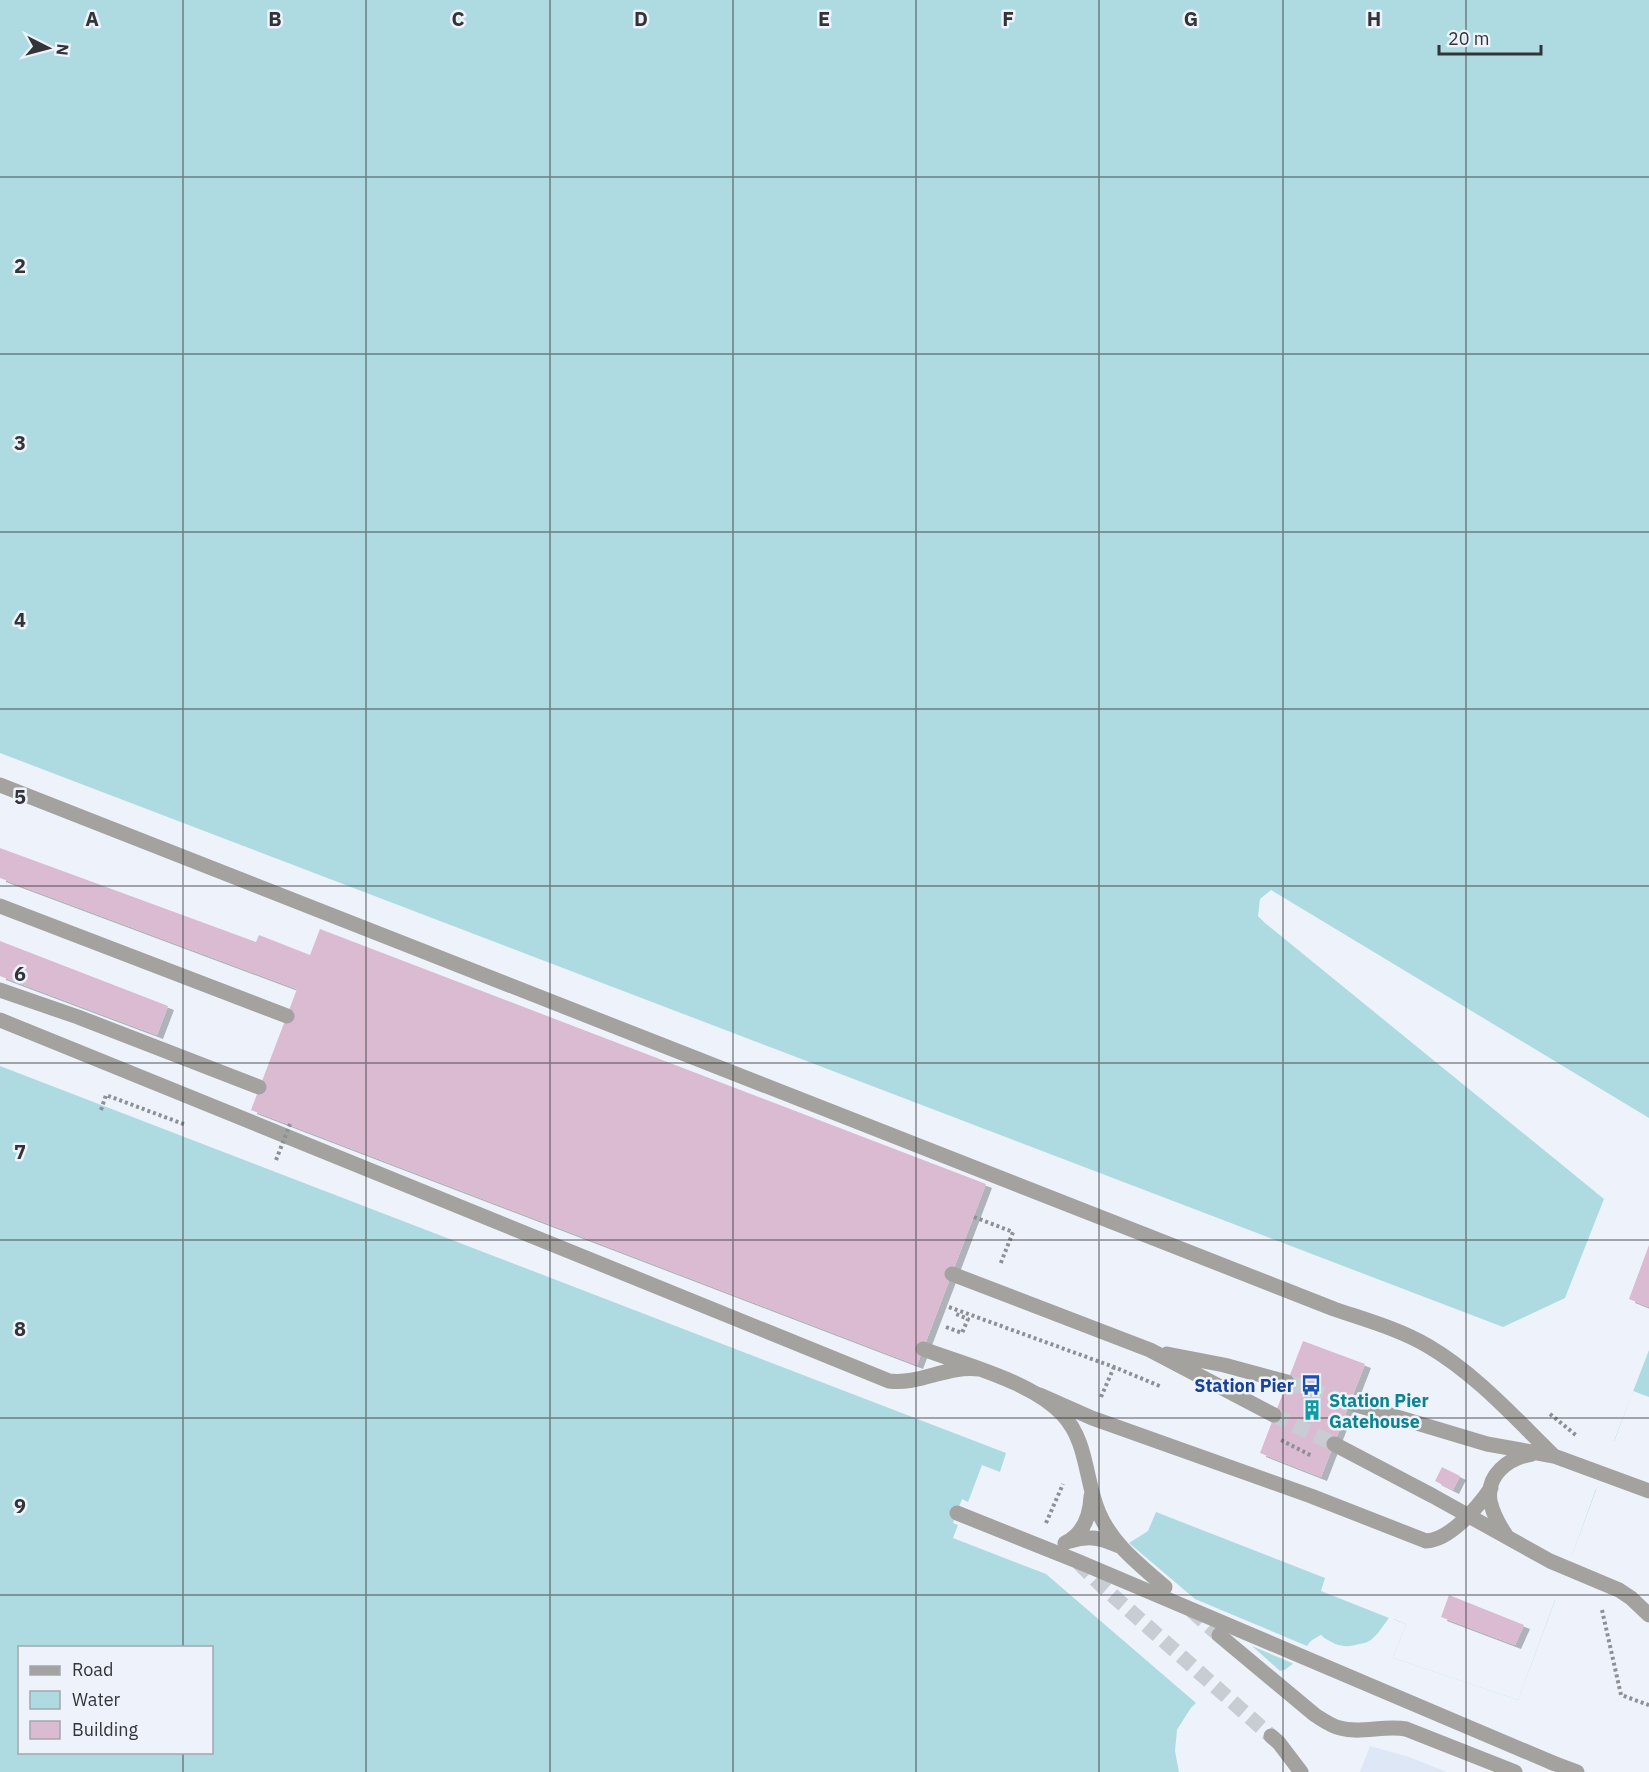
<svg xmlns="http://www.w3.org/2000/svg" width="1649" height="1772" viewBox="0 0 1649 1772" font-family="'IBM Plex Sans',sans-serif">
  <defs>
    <filter id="shadow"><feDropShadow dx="6" dy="4" stdDeviation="0" flood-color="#0004"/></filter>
  </defs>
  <rect width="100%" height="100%" fill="#eef3fb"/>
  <!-- built -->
  <path fill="#dde7f5" d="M1370,1746L1409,1757L1447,1772H1360Z"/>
  <!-- water -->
  <path fill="#aedbe1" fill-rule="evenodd" d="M0,0H1649V1397L1633,1391L1518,1700L1393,1658L1406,1624L1390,1618C1384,1626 1379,1635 1371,1640C1356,1650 1333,1648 1321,1635L1311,1641L1298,1660L1285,1670L1240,1680L1213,1689L1191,1708L1177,1730L1179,1772H0ZM20,1648H212V1752H20Z"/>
  <!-- pier -->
  <path fill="#eef3fb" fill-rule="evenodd" d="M0,753L1503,1327L1565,1298L1604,1199L1265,923L1258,916L1260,899L1271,890L1649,1118V1350L1614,1441L1617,1443L1599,1490L1596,1489L1572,1555L1575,1556L1558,1601L1555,1600L1518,1700L1393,1658L1406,1624L1394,1619L1370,1645L1346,1650L1336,1648L1321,1639L1313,1643L1300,1661L1286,1673L1241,1682L1214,1692L1193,1710L1180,1731L1178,1751L1182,1772H1179L1175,1751L1177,1730L1191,1708L1196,1703L1046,1574L953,1538L958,1525L953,1523L962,1499L968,1502L982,1465L1000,1472L1006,1453L0,1066ZM1156,1512L1325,1578L1321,1591L1389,1618L1378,1633L1369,1642L1346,1647L1337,1645L1324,1638L1321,1635L1311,1641L1307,1646L1195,1599L1129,1543L1148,1531ZM1252,1646L1292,1663L1293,1664L1285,1670L1280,1671Z"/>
  <!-- building -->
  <path fill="#dbbbd1" filter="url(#shadow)" d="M0,848L256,942L259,935L310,955L320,929L986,1184L917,1365L251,1110L297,989L0,878Z
    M0,941L168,1006L157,1035L0,976Z
    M1649,1245V1307L1629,1299Z
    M1303,1341L1365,1364L1321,1477L1260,1453Z
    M1442,1467L1460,1476L1453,1490L1435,1481Z
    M1449,1595L1524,1625L1515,1645L1441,1617Z"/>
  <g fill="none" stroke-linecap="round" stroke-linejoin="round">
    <!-- minor-tunnel -->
    <path stroke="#c8cdd4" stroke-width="15" stroke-dasharray="15 8" stroke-linecap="butt" d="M1287,1382L1350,1403
      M1274,1415L1334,1444
      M1079,1563L1102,1586L1271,1736
      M1192,1611L1219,1635"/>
    <!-- path -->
    <path stroke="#8d9095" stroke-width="4" stroke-dasharray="3 3" stroke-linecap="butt" d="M101,1110L106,1095L186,1125
      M974,1217L1013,1232L1000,1265
      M949,1307L1114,1367L1162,1387
      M946,1327L962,1333L968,1319L956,1314
      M1101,1397L1114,1367
      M1550,1414L1577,1436
      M1281,1440L1312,1456
      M1046,1523L1063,1484
      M1602,1610L1621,1695L1649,1705"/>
    <!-- minor -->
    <path stroke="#a4a29f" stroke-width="15" d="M0,785L1334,1309C1366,1320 1399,1329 1428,1346C1476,1374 1515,1418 1554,1456
      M0,906L287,1016
      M0,990L78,1017L259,1087
      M0,1020L889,1381C920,1385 947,1365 979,1369
      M952,1274L1150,1350L1274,1415
      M923,1349C966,1365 1033,1382 1063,1415C1088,1442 1085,1481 1099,1513C1112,1544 1140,1565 1165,1587
      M1167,1354L1224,1365L1287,1382
      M1040,1395L1092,1418L1311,1496L1426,1541C1450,1540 1478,1507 1491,1488
      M1350,1403L1487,1444L1554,1456L1649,1491
      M1334,1444L1433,1496L1550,1561L1619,1590L1631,1598L1649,1615
      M1506,1535C1499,1525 1493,1514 1490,1501C1486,1475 1508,1458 1532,1454
      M1070,1541C1090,1535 1101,1538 1119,1546
      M1065,1543C1084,1534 1090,1516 1091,1496
      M1219,1635L1315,1715C1323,1720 1331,1726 1340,1728C1361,1734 1384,1725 1406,1729L1515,1772
      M1271,1736L1279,1743L1301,1772
      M1553,1763L1577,1772"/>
    <!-- path-bridge -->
    <path stroke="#8d9095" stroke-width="4" stroke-dasharray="3 3" stroke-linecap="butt" d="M276,1160L290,1124"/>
    <!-- minor-bridge -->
    <path stroke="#a4a29f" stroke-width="15" d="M957,1513L1077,1561L1553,1763"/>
  </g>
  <!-- grid -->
  <path fill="none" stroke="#323437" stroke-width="1.5" stroke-opacity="0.55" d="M183,0V1648M366,0V1772M550,0V1772M733,0V1772M916,0V1772M1099,0V1772M1283,0V1772M1466,0V1772M0,177H1649M0,354H1649M0,532H1649M0,709H1649M0,886H1649M0,1063H1649M0,1240H1649M0,1418H1649M0,1595H1649M183,1752V1772"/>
  <!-- icons -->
  <defs>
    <g id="bus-bare" transform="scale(1.62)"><path d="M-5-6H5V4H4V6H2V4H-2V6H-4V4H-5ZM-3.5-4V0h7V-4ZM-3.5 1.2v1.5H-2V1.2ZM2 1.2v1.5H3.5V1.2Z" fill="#1a4fb4" stroke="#eef3fb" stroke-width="2.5" paint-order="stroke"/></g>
    <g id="building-bare" transform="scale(1.62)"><path d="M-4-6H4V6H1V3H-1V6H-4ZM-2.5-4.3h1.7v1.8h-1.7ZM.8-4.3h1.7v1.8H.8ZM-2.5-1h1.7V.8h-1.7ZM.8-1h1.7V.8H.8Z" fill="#0f9aa8" stroke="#eef3fb" stroke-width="2.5" paint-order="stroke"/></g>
  </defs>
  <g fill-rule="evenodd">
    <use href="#bus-bare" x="1311" y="1385"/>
    <use href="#building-bare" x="1312" y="1410"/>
  </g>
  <g text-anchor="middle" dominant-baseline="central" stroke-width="5" stroke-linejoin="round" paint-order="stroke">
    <!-- transit labels -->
    <g font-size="18" font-weight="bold" fill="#164399" stroke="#eef3fb" text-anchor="end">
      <text x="1294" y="1385">Station Pier</text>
    </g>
    <!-- culture labels -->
    <g font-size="18" font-weight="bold" fill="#0d838f" stroke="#eef3fb" text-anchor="start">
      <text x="1329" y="1400">Station Pier<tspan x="1329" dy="21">Gatehouse</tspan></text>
    </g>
  </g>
  <g font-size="20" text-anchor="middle" font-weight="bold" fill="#323437" stroke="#eef3fb" stroke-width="5" stroke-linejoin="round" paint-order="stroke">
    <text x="92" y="26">A</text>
    <text x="275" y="26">B</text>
    <text x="458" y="26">C</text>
    <text x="641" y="26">D</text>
    <text x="824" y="26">E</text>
    <text x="1008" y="26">F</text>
    <text x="1191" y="26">G</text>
    <text x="1374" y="26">H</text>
    <text x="20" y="273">2</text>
    <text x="20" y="450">3</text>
    <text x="20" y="627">4</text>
    <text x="20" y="804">5</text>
    <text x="20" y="981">6</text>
    <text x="20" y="1159">7</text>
    <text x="20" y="1336">8</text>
    <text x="20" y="1513">9</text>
  </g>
  <!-- legend -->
  <rect x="18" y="1646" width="195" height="108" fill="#eef3fb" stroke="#a3a7ad" stroke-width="1.5"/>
  <rect x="30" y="1666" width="30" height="9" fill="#a4a29f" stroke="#a3a7ad" stroke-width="1.5"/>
  <text x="72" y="1676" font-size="18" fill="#323437">Road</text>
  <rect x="30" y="1691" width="30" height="18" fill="#aedbe1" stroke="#a3a7ad" stroke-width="1.5"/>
  <text x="72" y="1706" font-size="18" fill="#323437">Water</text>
  <rect x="30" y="1721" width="30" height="18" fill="#dbbbd1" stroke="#a3a7ad" stroke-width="1.5"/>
  <text x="72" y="1736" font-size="18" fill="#323437">Building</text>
  <!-- north arrow -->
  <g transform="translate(48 48) rotate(96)" stroke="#eef3fb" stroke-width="4.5" paint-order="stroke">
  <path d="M0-4.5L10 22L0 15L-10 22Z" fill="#323437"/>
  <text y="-9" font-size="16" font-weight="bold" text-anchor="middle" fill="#323437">N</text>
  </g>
  <!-- scale -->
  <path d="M1439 45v9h102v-9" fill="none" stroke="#323437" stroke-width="3"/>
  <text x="1448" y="45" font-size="18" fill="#323437" stroke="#eef3fb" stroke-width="4.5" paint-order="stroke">20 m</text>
</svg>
